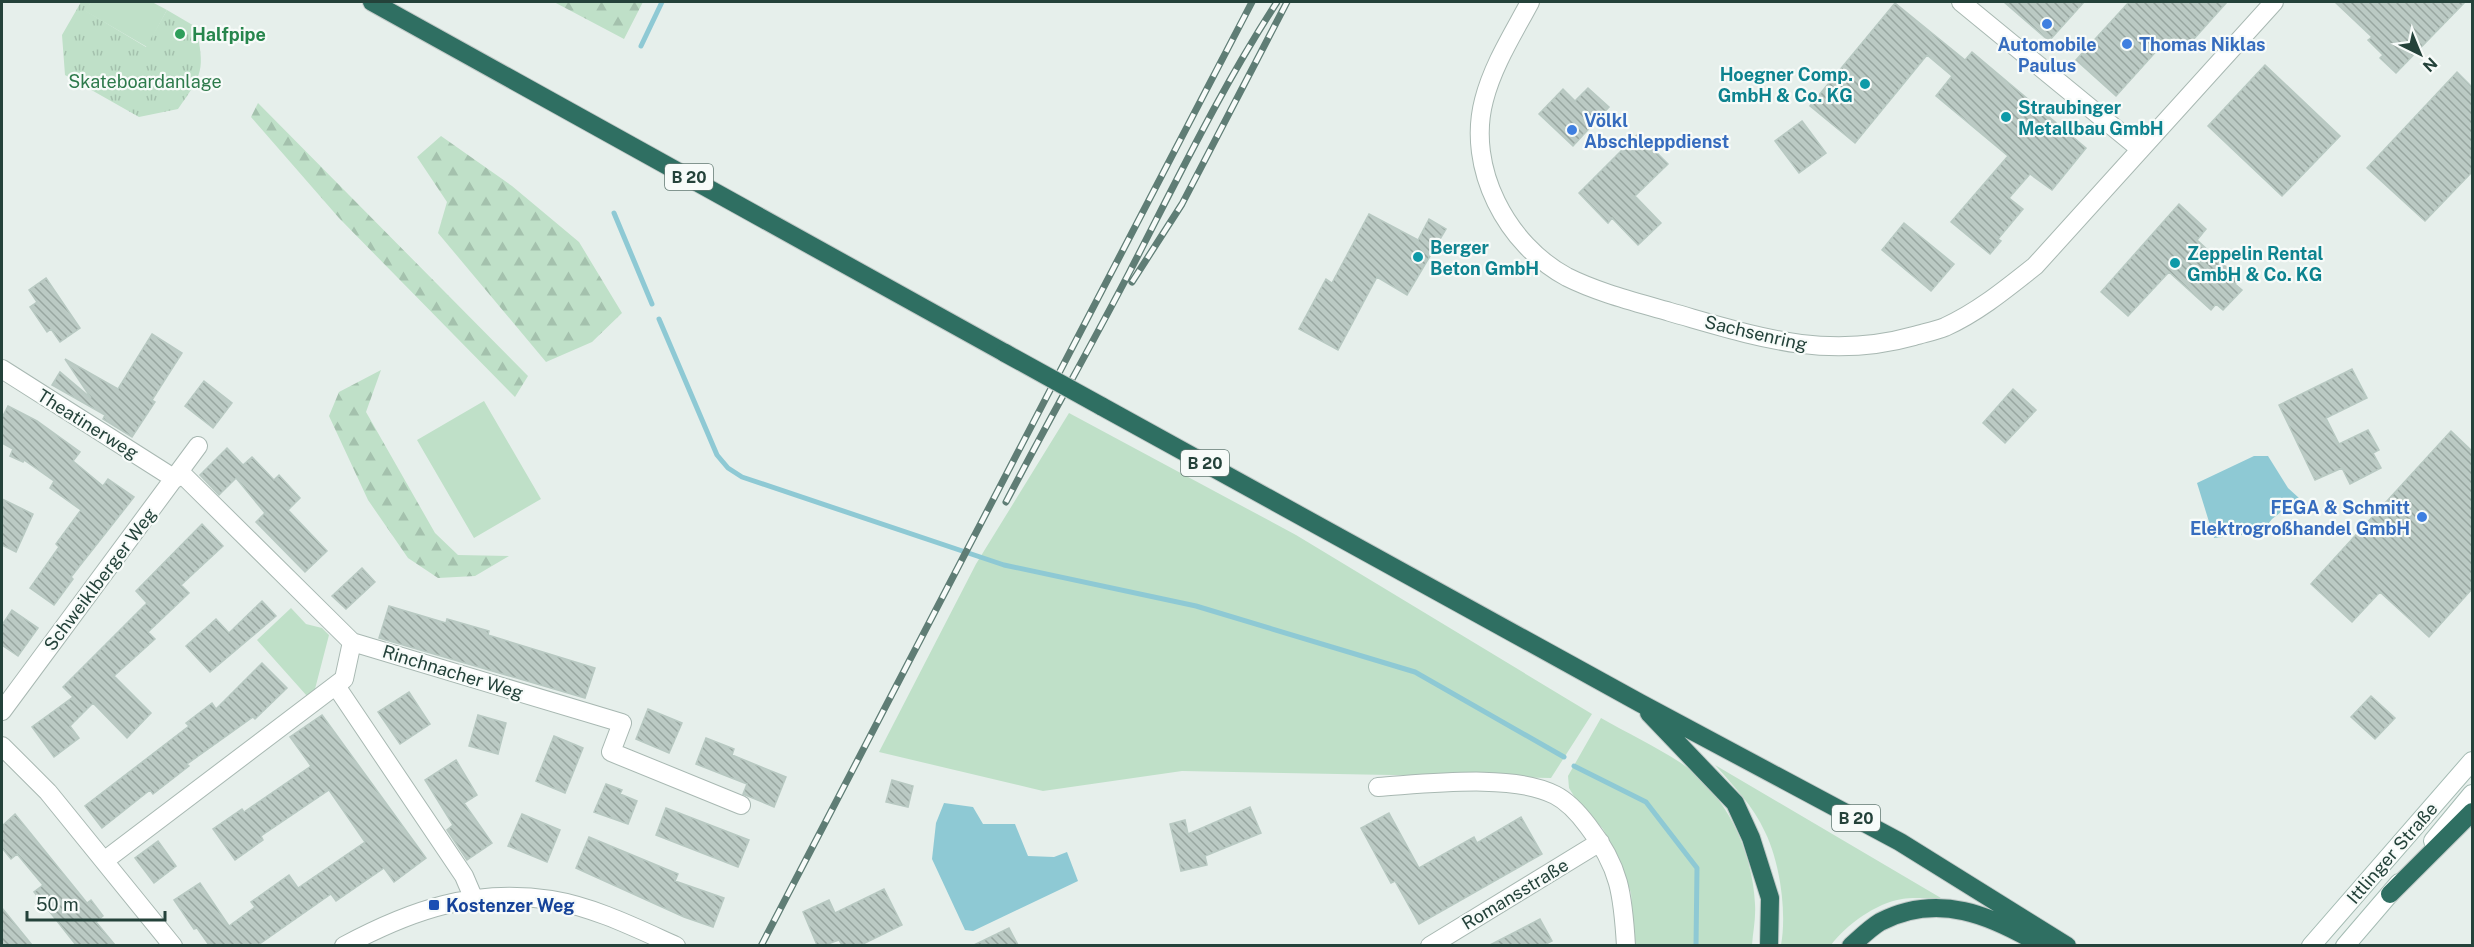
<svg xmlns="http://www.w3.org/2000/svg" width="2474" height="947" viewBox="0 0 2474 947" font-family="'Public Sans',sans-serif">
  <defs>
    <pattern id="forest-firs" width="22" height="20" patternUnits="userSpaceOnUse" patternTransform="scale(1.5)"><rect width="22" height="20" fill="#bfe0c8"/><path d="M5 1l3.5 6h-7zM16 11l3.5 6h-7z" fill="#a4c1ad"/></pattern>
    <pattern id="park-tufts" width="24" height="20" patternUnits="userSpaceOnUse" patternTransform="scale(1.5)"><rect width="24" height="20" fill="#bfe0c8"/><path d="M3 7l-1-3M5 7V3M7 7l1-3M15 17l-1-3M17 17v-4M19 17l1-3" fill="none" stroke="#a4c1ad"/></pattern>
    <pattern id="building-back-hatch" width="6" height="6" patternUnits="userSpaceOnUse" patternTransform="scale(1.5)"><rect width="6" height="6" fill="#bbcac4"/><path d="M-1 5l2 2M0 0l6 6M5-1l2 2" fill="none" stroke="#98a6a0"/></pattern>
  </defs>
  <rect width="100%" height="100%" fill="#e6efeb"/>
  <!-- grass -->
  <path fill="#bfe0c8" d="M91,2H152L167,10L147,47L85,11Z
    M484,401L541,499L474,538L417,440Z
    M1069,413L1296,535L1592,714L1551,778L1182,771L1043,791L879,752L976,564Z
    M291,608L306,624L322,628L329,635L315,689L307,696L257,640Z
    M1601,718C1627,733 1655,746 1681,763C1725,792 1753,851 1755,904C1756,918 1753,932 1752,945H1635L1631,893L1619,858L1603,829L1577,801L1569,788L1568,776Z
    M1715,765L1941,898C1928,899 1914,897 1902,899C1876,903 1846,925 1831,945H1781C1787,913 1780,862 1765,832C1754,807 1733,785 1715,765Z"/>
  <!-- forest -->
  <path fill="url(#forest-firs)" d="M554,2H643L624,39Z
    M258,103L528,376L515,397L339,218L251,117Z
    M441,136L512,186L579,242L622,313L592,342L546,362L438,233L447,202L417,157Z
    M381,370L366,412L435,533L458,555L509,556L475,576L438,578L408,558L368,500L329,416L339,392Z"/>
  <!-- park -->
  <path fill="url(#park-tufts)" d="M81,2H91L86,11L146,47L167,10L196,27C205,70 203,74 178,109L139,117L65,75L62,35Z"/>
  <!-- water -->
  <path fill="#8ec9d4" d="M2254,456H2268L2288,488L2299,498L2272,519L2261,533L2214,538L2197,483Z
    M944,803L973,807L983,824H1015L1028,856L1054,857L1067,852L1078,881L973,931L965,930L932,859L936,823Z"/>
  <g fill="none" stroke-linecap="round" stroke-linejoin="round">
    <!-- stream -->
    <path stroke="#8ec9d4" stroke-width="5" d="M641,46L662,2
      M614,213L652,304
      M659,319L717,455L728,468L742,477L1004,565L1196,606L1415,672L1564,757
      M1574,766L1646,802L1697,868L1696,946"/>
  </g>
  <!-- building -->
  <path fill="url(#building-back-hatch)" stroke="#b8c9c2" stroke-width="1.5" d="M2004,2H2084L2049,41Z
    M2129,2H2227L2184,50L2169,37L2116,96L2076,60Z
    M2335,2H2465L2396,73L2380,58L2383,55L2368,40L2372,37Z
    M1895,3L1965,60L1972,52L2086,148L2052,190L2030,174L2009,198L2023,209L1998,239L2001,241L1990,254L1951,222L2008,156L1936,96L1952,76L1927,55L1855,143L1810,106Z
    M2265,65L2340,136L2282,196L2208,126Z
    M2457,72L2472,87V172L2425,221L2367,168Z
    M1588,88L1609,107L1573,146L1539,114L1563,89L1575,101Z
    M1802,121L1826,153L1799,173L1775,141Z
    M1638,134L1668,164L1635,196L1661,223L1638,245L1612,218L1608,223L1579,193Z
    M2179,204L2206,229L2197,240L2239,279L2235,284L2242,290L2223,310L2216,304L2211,310L2169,272L2128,316L2101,292Z
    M1369,214L1418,240L1429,219L1446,229L1407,295L1377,277L1338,350L1299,329L1326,279L1332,283Z
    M1904,223L1954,264L1931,291L1882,250Z
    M46,278L80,328L60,342L51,329L47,332L30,307L37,302L29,290Z
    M152,334L182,353L152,400L155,402L132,437L103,419L105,415L52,385L60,372L91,398L65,359L118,389Z
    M2352,369L2367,398L2326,418L2339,444L2368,430L2379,450L2373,453L2381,468L2350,484L2342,468L2315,480L2279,405Z
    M204,381L232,403L213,428L185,406Z
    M2013,389L2036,410L2005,443L1983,423Z
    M8,406L37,421L80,452L73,461L103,486L108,479L134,497L71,577L73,579L54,605L30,588L59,547L56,544L81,510L50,488L54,481L24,460L23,462L10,456L13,449L2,443V418Z
    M2451,431L2472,451V589L2429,637L2380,592L2352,622L2311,584Z
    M227,448L243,465L252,457L274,480L279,475L300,498L288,510L327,551L305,572L256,522L265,513L236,478L219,495L200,475Z
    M2,499L33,514L16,552L2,545Z
    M202,524L223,546L181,585L189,593L148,632L155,639L114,676L151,713L127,738L93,703L70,726L79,738L54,757L32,727L73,697L63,687L147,603L136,591Z
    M362,568L375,582L346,609L332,596Z
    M262,601L276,616L210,672L186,646L216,619L229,633Z
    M389,606L446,623L447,619L489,631L488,635L595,668L585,698L379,638Z
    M12,610L38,628L18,656L2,645V625Z
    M262,663L287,688L255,719L253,717L187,764L189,766L153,794L150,790L102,828L85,806L189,726L186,723L212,703L216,709Z
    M409,692L430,724L400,744L378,712Z
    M2371,696L2395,718L2375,739L2351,717Z
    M648,709L682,723L669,753L636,739Z
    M322,715L426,858L394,882L384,868L336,901L331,894L258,945H209L197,928L194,929L174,900L200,883L229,926L255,907L251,902L289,875L298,888L365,842L329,790L261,836L263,840L235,860L213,829L242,809L244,812L311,766L290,737Z
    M478,715L506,723L498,754L469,746Z
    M554,736L583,748L565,793L536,781Z
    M706,738L734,749L732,755L786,777L774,807L743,794L747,784L696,764Z
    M456,760L477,795L464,803L492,843L467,860L447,830L453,825L425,780Z
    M892,780L913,786L908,807L886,802Z
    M606,784L622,790L620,794L637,801L628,824L594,812Z
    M1250,807L1261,833L1205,856L1207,865L1181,871L1170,824L1185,820L1188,834Z
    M666,808L749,840L738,867L656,835Z
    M1389,813L1419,868L1474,837L1477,843L1521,817L1542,854L1419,924L1395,881L1391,883L1361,828Z
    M15,814L87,903L91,900L103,916L96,922L115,945H76L34,892L43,885L17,854L11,859L2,848V826Z
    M522,814L560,830L547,862L508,846Z
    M589,837L678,874L675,881L724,898L713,927L684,917L576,868Z
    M158,841L176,866L154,883L135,858Z
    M884,889L902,925L861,945H842L839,940L825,945H817L803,912L829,900L835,913Z
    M2,908L32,945H2Z
    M1540,919L1552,941L1544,945H1490Z
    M1009,928L1018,945H974Z"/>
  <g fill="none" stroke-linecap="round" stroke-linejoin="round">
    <!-- street casing -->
    <g stroke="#a8b8b2" stroke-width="20">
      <path id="street" d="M1530,2C1513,34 1493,65 1484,100C1466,168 1507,245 1567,277C1599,293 1636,302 1670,312C1755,336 1825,361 1914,336C1924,333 1935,331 1945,327C1978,312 2006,289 2035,266L2274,2
        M1961,2L2139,148
        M2,369L175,479
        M180,472L352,642L622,723L611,752L741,805
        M336,686L464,876L473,897
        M2,711L198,446
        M2,746L48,792L173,946
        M1378,787C1426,784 1513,773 1555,795C1569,802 1579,814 1588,826C1620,867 1623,895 1626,946
        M104,861L344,679L352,642
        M344,946C411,910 474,888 551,900C594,907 636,928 676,946
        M1430,946L1600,842"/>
    </g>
    <!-- secondary casing -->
    <g stroke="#a4bbb3" stroke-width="20">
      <path id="secondary" d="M2433,841L2472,794
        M2311,946L2472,761
        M2345,946L2399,883"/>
    </g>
    <!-- highway casing -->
    <g stroke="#c2cac8" stroke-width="20">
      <path id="highway" d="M372,2L1005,353
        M1101,406L1640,703L1900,842L2067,946
        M1649,713L1735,803L1751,838L1770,898L1769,946
        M2390,894L2472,812
        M1851,946C1860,938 1870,928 1880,922C1938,892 1991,915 2043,946"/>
    </g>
    <!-- street -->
    <use href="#street" stroke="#fff" stroke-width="18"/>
    <!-- secondary -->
    <use href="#secondary" stroke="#fff" stroke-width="18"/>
    <!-- highway -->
    <use href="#highway" stroke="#2f6f62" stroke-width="18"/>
    <!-- rail casing -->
    <g stroke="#5f7d75" stroke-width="7">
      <path id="rail" d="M1132,282L1182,204L1287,2
        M1006,502C1046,425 1089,350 1129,273C1176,182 1221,88 1277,2
        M761,946L1252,2"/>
    </g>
    <!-- rail -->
    <use href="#rail" stroke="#f7fbf9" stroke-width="4.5" stroke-dasharray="14" stroke-linecap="butt"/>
    <!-- highway-bridge casing -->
    <g stroke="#c2cac8" stroke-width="20" stroke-linecap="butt">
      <path id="highway-bridge" d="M1005,353L1101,406"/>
    </g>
    <!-- highway-bridge -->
    <use href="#highway-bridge" stroke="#2f6f62" stroke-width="18"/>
  </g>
  <!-- markers -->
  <g fill="#3f7fe0" stroke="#f7fbf9" stroke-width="2">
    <circle cx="2047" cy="24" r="6"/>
    <circle cx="2127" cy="44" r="6"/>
    <circle cx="1572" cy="130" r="6"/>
    <circle cx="2422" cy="517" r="6"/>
  </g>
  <circle fill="#2e9e5b" stroke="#f7fbf9" stroke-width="2" cx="180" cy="34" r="6"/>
  <g fill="#0f9aa8" stroke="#f7fbf9" stroke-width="2">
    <circle cx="1865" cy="84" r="6"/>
    <circle cx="2006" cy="117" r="6"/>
    <circle cx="1418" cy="257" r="6"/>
    <circle cx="2175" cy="263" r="6"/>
  </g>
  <rect fill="#1a4fb4" stroke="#f7fbf9" stroke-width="2" x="428" y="899" width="12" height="12" rx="3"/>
  <g text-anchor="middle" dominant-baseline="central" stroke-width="4.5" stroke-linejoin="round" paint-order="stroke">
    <!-- shield labels -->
    <g fill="#f7fbf9" stroke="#637a73" stroke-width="1.5">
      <rect x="665" y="164" width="48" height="26" rx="4.5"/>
      <rect x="1181" y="450" width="48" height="26" rx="4.5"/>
      <rect x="1832" y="805" width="48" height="26" rx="4.5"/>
    </g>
    <g font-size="16" font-weight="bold" fill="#24423a">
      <text x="689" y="177">B 20</text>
      <text x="1205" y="463">B 20</text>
      <text x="1856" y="818">B 20</text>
    </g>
    <!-- leisure labels -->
    <g font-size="18" font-weight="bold" fill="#27864d" stroke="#f7fbf9" text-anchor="start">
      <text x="192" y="34">Halfpipe</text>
    </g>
    <!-- shop labels -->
    <g font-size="18" font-weight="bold" fill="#366cbe" stroke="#f7fbf9" text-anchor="start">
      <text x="2047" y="44" text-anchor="middle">Automobile<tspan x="2047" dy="21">Paulus</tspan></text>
      <text x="2139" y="44">Thomas Niklas</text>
      <text x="1584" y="120">Völkl<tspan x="1584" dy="21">Abschleppdienst</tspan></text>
      <text x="2410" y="507" text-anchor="end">FEGA &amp; Schmitt<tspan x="2410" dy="21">Elektrogroßhandel GmbH</tspan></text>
    </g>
    <!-- culture labels -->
    <g font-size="18" font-weight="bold" fill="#0d838f" stroke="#f7fbf9" text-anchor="start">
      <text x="1853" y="74" text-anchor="end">Hoegner Comp.<tspan x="1853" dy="21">GmbH &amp; Co. KG</tspan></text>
      <text x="2018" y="107">Straubinger<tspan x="2018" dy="21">Metallbau GmbH</tspan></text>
      <text x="1430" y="247">Berger<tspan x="1430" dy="21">Beton GmbH</tspan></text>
      <text x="2187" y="253">Zeppelin Rental<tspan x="2187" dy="21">GmbH &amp; Co. KG</tspan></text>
    </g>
    <!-- park labels -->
    <g font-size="18" fill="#2d7a4b" stroke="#f7fbf9">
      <text x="145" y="81">Skateboardanlage</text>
    </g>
    <!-- street labels -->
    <g font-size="18" fill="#24423a" stroke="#f7fbf9">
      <text transform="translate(1756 333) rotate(13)">Sachsenring</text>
      <text transform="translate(88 424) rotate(32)">Theatinerweg</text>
      <text transform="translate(100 579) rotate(-53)">Schweiklberger Weg</text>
      <text transform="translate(453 672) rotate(17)">Rinchnacher Weg</text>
      <text transform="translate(2392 853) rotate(-49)">Ittlinger Straße</text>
      <text transform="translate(1515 894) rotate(-31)">Romansstraße</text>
    </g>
    <!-- transit labels -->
    <g font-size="18" font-weight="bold" fill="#164399" stroke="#f7fbf9" text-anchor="start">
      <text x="446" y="905">Kostenzer Weg</text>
    </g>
  </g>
  <!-- border -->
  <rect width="2474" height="947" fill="none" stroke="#24423a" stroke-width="6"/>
  <!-- north arrow -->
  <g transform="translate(2420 54) rotate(137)" stroke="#f7fbf9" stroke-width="4.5" paint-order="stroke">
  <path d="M0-4.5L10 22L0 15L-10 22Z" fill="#24423a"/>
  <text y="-9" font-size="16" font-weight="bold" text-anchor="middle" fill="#24423a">N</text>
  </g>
  <!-- scale -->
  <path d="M27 911v9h138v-9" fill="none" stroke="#24423a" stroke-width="3"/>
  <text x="36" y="911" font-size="18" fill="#24423a" stroke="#f7fbf9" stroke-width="4.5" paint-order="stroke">50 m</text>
</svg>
